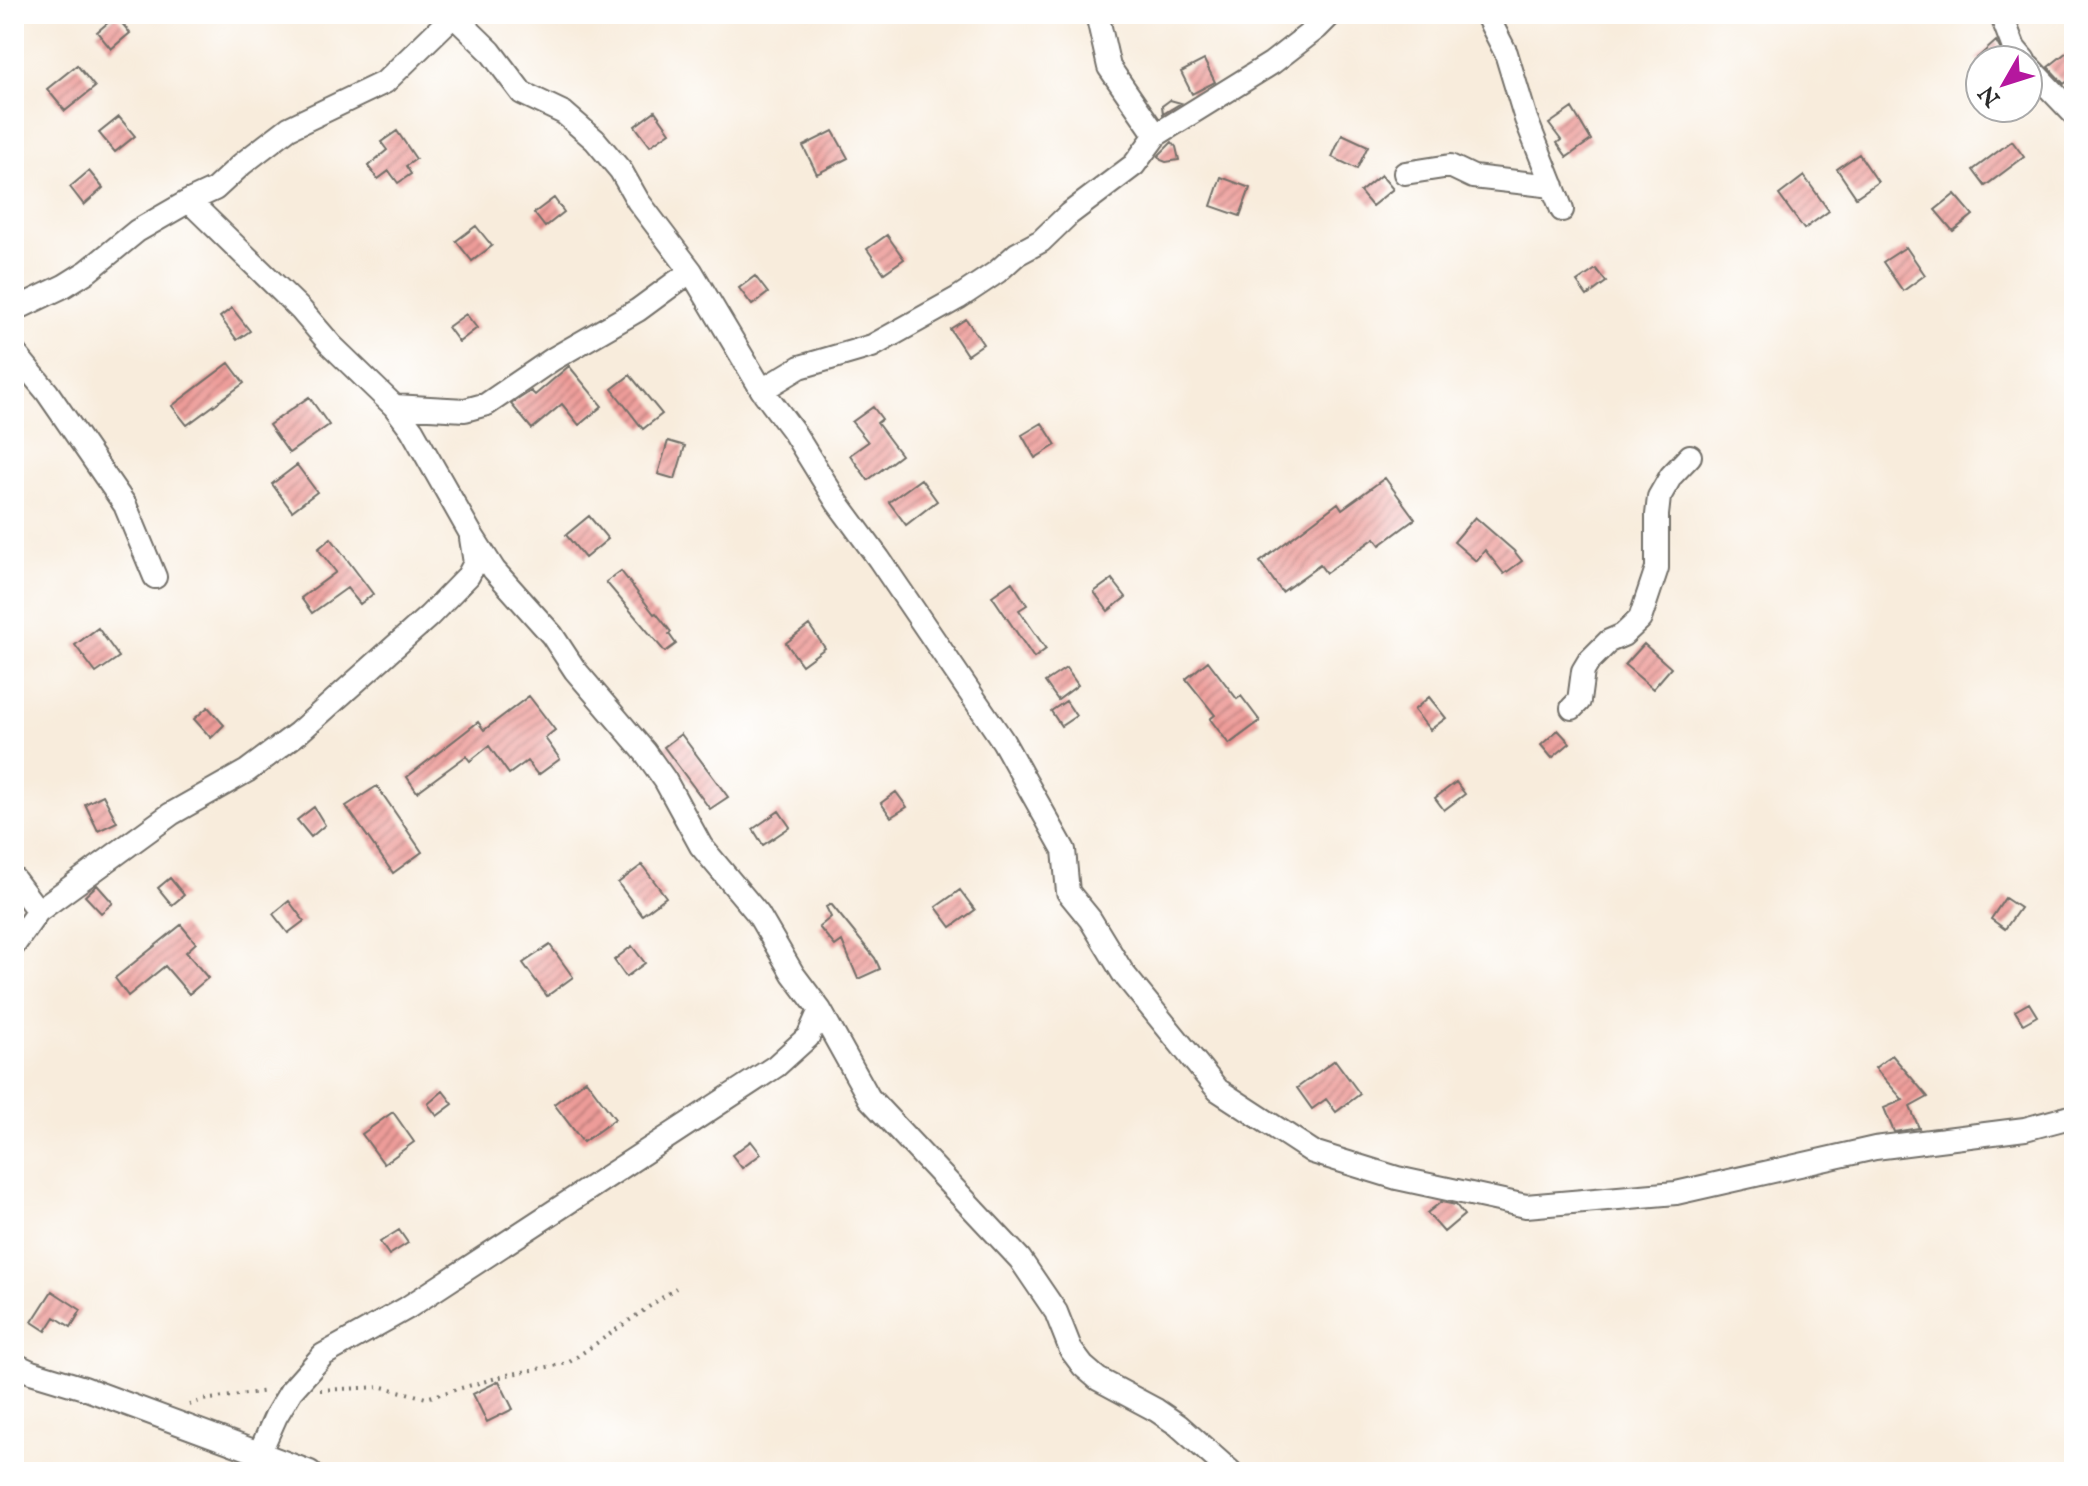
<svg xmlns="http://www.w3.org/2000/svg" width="2088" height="1486" viewBox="0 0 2088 1486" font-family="'IM FELL English',serif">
  <defs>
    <pattern id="building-hatch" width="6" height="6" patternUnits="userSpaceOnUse" patternTransform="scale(2)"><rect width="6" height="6" fill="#ed9c99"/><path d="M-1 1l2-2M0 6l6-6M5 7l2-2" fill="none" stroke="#c07f7d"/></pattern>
  </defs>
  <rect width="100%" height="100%" fill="#fff"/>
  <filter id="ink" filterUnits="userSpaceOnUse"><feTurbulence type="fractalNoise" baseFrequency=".0125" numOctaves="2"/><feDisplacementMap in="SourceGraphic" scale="16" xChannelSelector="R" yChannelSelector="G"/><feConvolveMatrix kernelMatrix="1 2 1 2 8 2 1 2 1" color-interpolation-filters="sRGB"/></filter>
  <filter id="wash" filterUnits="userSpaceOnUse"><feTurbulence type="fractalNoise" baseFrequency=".006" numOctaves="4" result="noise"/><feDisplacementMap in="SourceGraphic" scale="32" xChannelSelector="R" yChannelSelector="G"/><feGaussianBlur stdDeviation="1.8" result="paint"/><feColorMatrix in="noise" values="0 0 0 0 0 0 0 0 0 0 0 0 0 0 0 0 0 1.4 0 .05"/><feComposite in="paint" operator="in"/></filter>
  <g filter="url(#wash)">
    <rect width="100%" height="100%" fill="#f8ecdc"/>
    <g id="blocks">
      <!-- building -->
      <path fill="url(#building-hatch)" d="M116,16L130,33L111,49L97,32Z
        M1996,41L2006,60H1975Z
        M2067,52L2074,61V76L2064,84L2048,67Z
        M1204,60L1215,82L1192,94L1181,72Z
        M77,65L95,87L65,111L47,89Z
        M1170,100L1181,103L1163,114L1162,106Z
        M1572,108L1591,140L1567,157L1557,143L1561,140L1549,124Z
        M655,111L670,132L650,146L635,126Z
        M119,117L135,136L115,152L99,133Z
        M397,131L416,159L406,166L411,174L398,183L389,171L378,179L368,166L387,150L381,142Z
        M833,131L848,158L817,174L803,146Z
        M1342,134L1368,146L1357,169L1332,157Z
        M2012,141L2024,157L1985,186L1973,170Z
        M1172,142L1176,147L1179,160L1166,162L1161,160L1158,156Z
        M1859,154L1878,182L1856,197L1837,169Z
        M89,171L103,188L84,205L70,187Z
        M1381,175L1393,189L1372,206L1360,192Z
        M1804,176L1829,211L1804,229L1779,195Z
        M1221,177L1250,188L1240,216L1211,206Z
        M1955,194L1973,215L1953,231L1935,210Z
        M554,198L564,212L545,227L534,213Z
        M476,226L492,246L472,261L456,241Z
        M887,235L904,259L884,273L867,249Z
        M1906,247L1925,275L1903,291L1883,262Z
        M1596,269L1606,282L1587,296L1577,282Z
        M755,276L768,293L752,305L739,288Z
        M232,308L250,331L237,340L220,317Z
        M466,314L477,328L459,342L448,327Z
        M966,319L983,344L967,355L950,329Z
        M229,363L244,383L187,425L172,406Z
        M569,366L602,406L579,425L562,404L532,429L511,404L531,391L535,395Z
        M630,375L662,414L643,429L612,389Z
        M309,397L329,425L289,453L269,425Z
        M873,407L882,419L877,423L901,455L868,480L850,455L868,442L852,422Z
        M1042,423L1056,445L1035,458L1022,435Z
        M668,441L685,446L675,479L658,474Z
        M297,465L317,492L292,511L272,484Z
        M1385,478L1415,519L1380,545L1375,538L1326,573L1320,565L1282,592L1260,562L1338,503L1342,509Z
        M921,479L937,501L906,525L889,502Z
        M589,516L608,539L585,558L566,535Z
        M1475,517L1514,551L1522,561L1504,574L1485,550L1476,561L1454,542Z
        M331,538L373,594L360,604L347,588L312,613L301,598L336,572L318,549Z
        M621,571L654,614L656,613L671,632L669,634L676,644L665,652L606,582Z
        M1112,579L1126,597L1108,611L1094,592Z
        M1012,582L1027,605L1019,610L1046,649L1034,658L992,596Z
        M809,625L825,648L802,665L786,643Z
        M98,628L119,657L96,673L75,645Z
        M1644,644L1671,668L1653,689L1625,665Z
        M1208,661L1237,699L1241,696L1260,721L1229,744L1210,719L1215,715L1186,679Z
        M1066,668L1078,685L1058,700L1045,682Z
        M529,696L555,730L545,738L560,759L538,775L527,761L509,774L489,746L470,761L466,756L417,792L407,777L478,722L484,730Z
        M1429,697L1446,718L1430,730L1414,710Z
        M1066,701L1076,716L1061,726L1051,711Z
        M208,707L224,725L211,738L194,719Z
        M1558,730L1570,743L1552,758L1541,745Z
        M681,734L728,797L710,809L664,747Z
        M1456,782L1465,794L1444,810L1435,798Z
        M377,786L422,852L393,873L346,806Z
        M896,792L907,807L891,817L881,803Z
        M103,795L117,822L98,831L85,804Z
        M314,807L325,825L311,837L297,820Z
        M779,811L790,827L763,845L753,829Z
        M642,865L666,897L642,915L618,883Z
        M170,878L184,895L172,905L158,888Z
        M97,885L113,903L101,913L85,896Z
        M960,890L975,910L951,927L936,907Z
        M2005,898L2020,908L2005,929L1991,919Z
        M289,901L304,921L288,933L273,914Z
        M831,904L875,958L880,969L858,979L842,941L835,946L819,927L831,917L826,907Z
        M181,925L196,943L186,952L208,978L189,994L165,966L128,996L115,978Z
        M550,945L573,977L547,996L523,963Z
        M632,946L645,963L626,977L614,960Z
        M2029,1003L2037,1016L2023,1024L2015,1011Z
        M1892,1055L1928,1097L1910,1107L1919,1128L1894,1132L1884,1108L1903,1100L1875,1068Z
        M1335,1060L1360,1094L1336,1112L1326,1099L1312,1109L1297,1088Z
        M586,1080L615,1119L583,1142L554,1104Z
        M443,1091L453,1104L437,1116L428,1104Z
        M393,1112L414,1142L384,1164L362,1134Z
        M751,1141L761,1154L742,1168L732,1155Z
        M1441,1202L1456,1205L1464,1215L1444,1232L1427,1213Z
        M399,1230L408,1243L389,1255L380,1242Z
        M52,1291L81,1310L71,1327L55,1317L46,1331L32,1322Z
        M499,1381L513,1409L487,1422L473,1394Z"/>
    </g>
  </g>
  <g filter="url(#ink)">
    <use href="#blocks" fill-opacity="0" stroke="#736f69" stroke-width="2"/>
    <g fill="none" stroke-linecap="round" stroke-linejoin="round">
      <!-- minor casing -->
      <g stroke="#736f69" stroke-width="26">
        <path id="minor" d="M1097,14L1109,67L1156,135
          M1486,14L1506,53L1526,119L1562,210
          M2001,14L2014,48L2024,60
          M454,16L490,51L522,93L564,113L595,140L621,171L638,201L691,271L762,390L793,431L837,502L879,559L1003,741L1064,850L1068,892L1090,919L1123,973L1218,1090L1313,1152L1397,1178L1526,1206L1676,1193L1875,1148L2025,1129L2074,1116
          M2028,66L2074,114
          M1405,173L1450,166L1473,177L1553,186
          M189,201L215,189L242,164L289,128L385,82L455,14
          M14,310L64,286L88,271L137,231L189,201L301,310L331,345L394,406L412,430L471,534L494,570L552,635L575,670L645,752L665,780L701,846L758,914L793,974L820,1010L869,1098L1020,1259L1056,1312L1071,1350L1083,1366L1098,1379L1156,1410L1178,1425L1231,1472
          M14,352L47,392L125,505L155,577
          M762,390L800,367L872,346L958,298L997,272L1017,254L1041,241L1069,214L1134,165L1156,135L1272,63L1317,28L1331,14
          M394,406L465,410L487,404L553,359L638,310L691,271
          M1572,708L1579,701L1583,671L1589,661L1609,641L1623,635L1640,619L1657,568V515L1659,497L1671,476L1690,456
          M14,879L38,911L14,945
          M38,911L171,814L247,771L298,733L429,616L468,576L475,563L471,538
          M14,1364L31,1372L84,1388L310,1472
          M259,1454L276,1416L291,1391L323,1355L407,1308L776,1066L808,1037L820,1010"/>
      </g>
      <!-- path -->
      <path stroke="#736f69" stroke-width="4" stroke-dasharray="2 6" stroke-linecap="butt" d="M320,1390L383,1387L426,1398L507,1375L568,1363L676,1288
        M189,1405L203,1400L267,1391"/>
      <!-- minor -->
      <use href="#minor" stroke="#fff" stroke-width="22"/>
    </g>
  </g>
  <!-- margin -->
  <rect width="2088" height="1486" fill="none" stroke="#fff" stroke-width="48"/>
  <!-- north arrow -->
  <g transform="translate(2004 84) rotate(231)"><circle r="38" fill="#ffffff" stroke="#aaaaaa" stroke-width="2"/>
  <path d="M0-6L14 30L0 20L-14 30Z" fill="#b5179e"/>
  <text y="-12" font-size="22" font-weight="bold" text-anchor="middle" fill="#2b2b2b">N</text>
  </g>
</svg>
